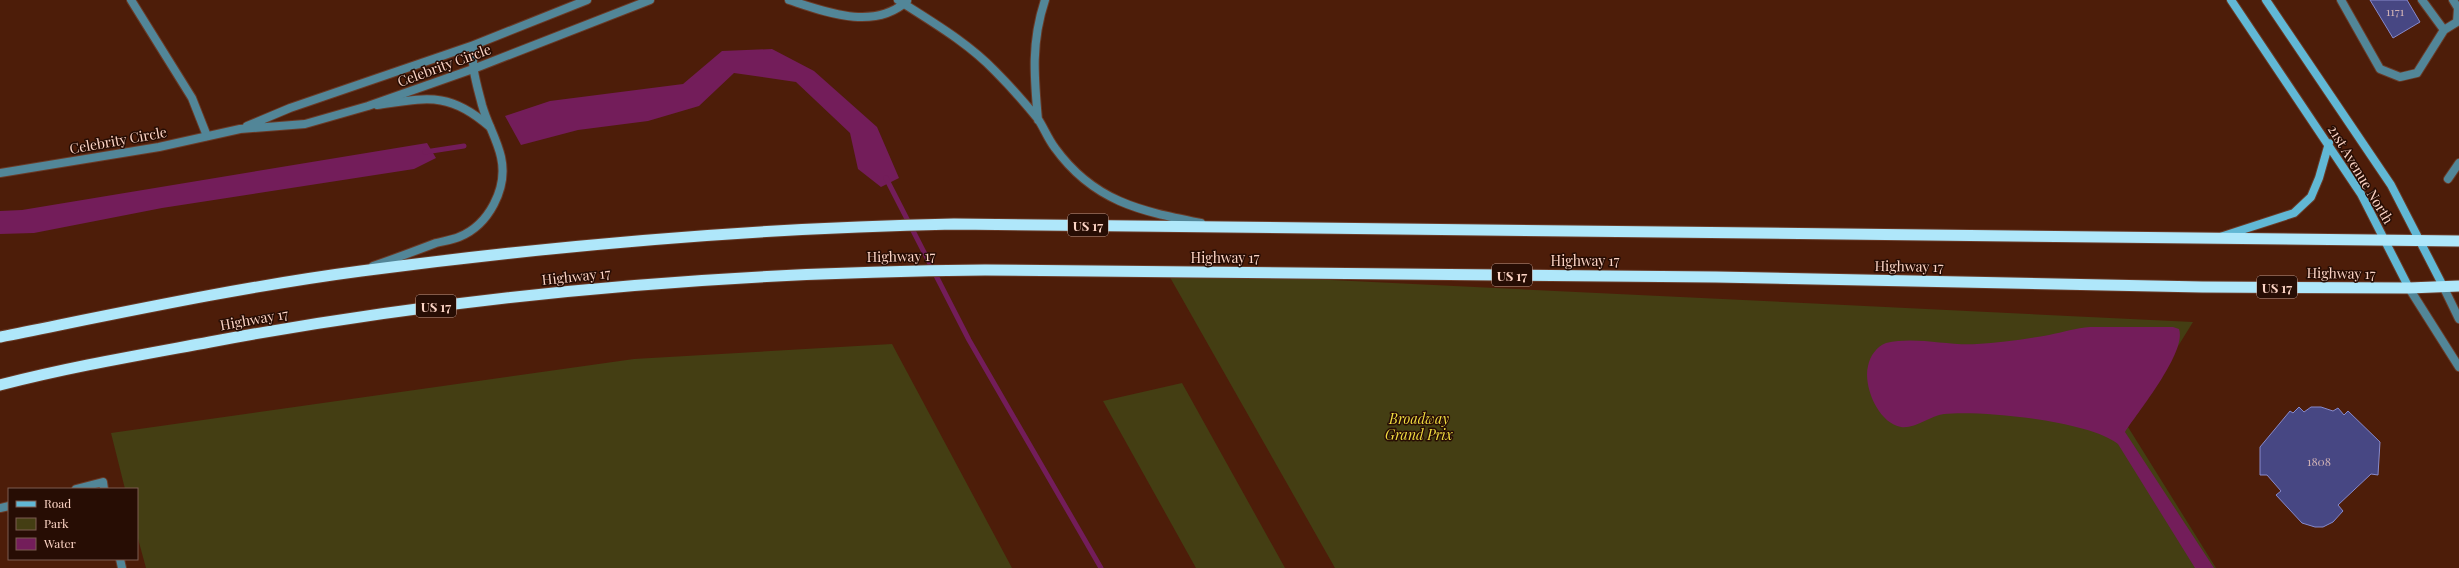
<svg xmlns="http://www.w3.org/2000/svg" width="2459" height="568" viewBox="0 0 2459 568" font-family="'Playfair Display',serif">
  <rect width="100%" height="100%" fill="#4d1d09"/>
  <!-- green -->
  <path fill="#443e13" d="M1167,272L2193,322L2128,427L2216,568H1335Z
    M892,344L1012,568H146L137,535V489H125L111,433L634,359Z
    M1182,383L1285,568H1196L1103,401Z"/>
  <!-- water -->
  <path fill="#731d5a" d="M772,49L814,71L877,127L899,178L881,187L858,169L850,133L796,82L734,73L699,106L648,121L578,130L521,145L505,116L550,101L683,84L722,51Z
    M427,143L436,158L414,169L162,208L34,233L0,234V211L22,210Z
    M2090,327H2173L2179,329C2187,352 2138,412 2125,432L2214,568H2195L2118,444C2089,421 1982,410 1944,414C1930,416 1915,429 1901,427C1878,423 1863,386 1868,366C1870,356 1877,346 1886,343C1916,336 1947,346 1977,344C2000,343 2026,339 2049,335C2063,332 2076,328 2090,327Z"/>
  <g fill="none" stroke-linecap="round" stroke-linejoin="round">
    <!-- stream -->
    <path stroke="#731d5a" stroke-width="5" d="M425,152L464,146
      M886,178L969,340L1101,568"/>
  </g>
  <!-- building -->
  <path fill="#474783" stroke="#878acc" d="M2370,0H2407L2420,22L2393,38Z
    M2299,407L2304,412L2311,407H2321L2333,411L2338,408L2344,415L2348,411L2380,442L2378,475L2371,474L2338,505L2343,511L2333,522L2323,527H2315L2302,523L2276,495L2281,491L2267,475H2260V447L2290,411L2293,413Z"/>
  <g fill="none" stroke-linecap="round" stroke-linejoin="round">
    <!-- service casing -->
    <g stroke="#693a27" stroke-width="10">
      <path id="service" d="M131,0L192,98L207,136
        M2341,0L2380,69L2400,77L2417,73L2444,30L2457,22L2458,8L2453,0
        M2422,0L2444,30
        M377,105C427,98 449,91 490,127
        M2448,179L2459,163
        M76,489L103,482L104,489
        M0,508L9,506
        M120,559L122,568"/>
    </g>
    <!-- minor casing -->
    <g stroke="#693a27" stroke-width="10">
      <path id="minor" d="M789,0C826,12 874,31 907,1
        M898,0C932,22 967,42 995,71C1010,86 1025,103 1038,119C1044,128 1048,139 1055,148C1094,202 1141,211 1201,223
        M1038,120C1034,76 1031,42 1045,0
        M247,126L290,108L474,45L587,0
        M0,173L159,147L240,129L305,124L368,106L473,69L650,0
        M373,266C394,259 415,251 436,243C443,241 452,240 459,237C489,225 508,188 501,157C497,139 487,123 482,105C477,85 470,65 474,45"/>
    </g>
    <!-- tertiary casing -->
    <g stroke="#693a27" stroke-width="10">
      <path id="tertiary" d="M2443,286L2459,319
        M2409,288L2459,367"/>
    </g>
    <!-- secondary casing -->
    <g stroke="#693a27" stroke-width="10">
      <path id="secondary" d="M2231,0L2361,194L2409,288
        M2266,0L2391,185L2443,286
        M2220,237L2294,213L2311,197L2319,178L2329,143"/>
    </g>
    <!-- trunk casing -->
    <g stroke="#693a27" stroke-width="13">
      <path id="trunk" d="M0,337C120,313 240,287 361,271C558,245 756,228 954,224L2459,241
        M0,385C69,367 140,355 210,342C466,294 725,272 985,270L1716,277L2202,287L2409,288L2459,286"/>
    </g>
    <!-- service -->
    <use href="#service" stroke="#528698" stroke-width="8"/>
    <!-- minor -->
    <use href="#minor" stroke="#528698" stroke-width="8"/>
    <!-- tertiary -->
    <use href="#tertiary" stroke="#528698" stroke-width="8"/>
    <!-- secondary -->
    <use href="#secondary" stroke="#61b8d5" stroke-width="8"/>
    <!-- trunk -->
    <use href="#trunk" stroke="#afe7fa" stroke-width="11"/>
  </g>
  <g text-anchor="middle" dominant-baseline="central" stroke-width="3" stroke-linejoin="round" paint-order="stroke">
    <!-- number labels -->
    <g font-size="12" fill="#cfb1b4">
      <text x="2395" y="11">1171</text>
      <text x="2319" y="461">1808</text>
    </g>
    <!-- shield labels -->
    <g fill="#270d04" stroke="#bc988b" stroke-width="1">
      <rect x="1068" y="214" width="40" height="22" rx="3"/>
      <rect x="1492" y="264" width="40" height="22" rx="3"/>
      <rect x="2257" y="276" width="40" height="22" rx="3"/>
      <rect x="416" y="295" width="40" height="22" rx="3"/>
    </g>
    <g font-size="13" font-weight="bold" fill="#fcd4c5">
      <text x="1088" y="225">US 17</text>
      <text x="1512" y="275">US 17</text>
      <text x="2277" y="287">US 17</text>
      <text x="436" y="306">US 17</text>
    </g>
    <!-- street labels -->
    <g font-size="14" fill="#fcd4c5" stroke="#270d04">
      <text transform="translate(444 65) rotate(-20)">Celebrity Circle</text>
      <text transform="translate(118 140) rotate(-10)">Celebrity Circle</text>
      <text transform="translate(2361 174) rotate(59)">21st Avenue North</text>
      <text transform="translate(901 256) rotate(-1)">Highway 17</text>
      <text x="1225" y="257">Highway 17</text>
      <text x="1585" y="260">Highway 17</text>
      <text transform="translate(1909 266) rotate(1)">Highway 17</text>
      <text transform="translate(2341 273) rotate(1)">Highway 17</text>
      <text transform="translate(576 276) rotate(-6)">Highway 17</text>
      <text transform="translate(254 319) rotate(-10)">Highway 17</text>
    </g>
    <!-- park labels -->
    <g font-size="14" font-style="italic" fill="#f1dd40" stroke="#270d04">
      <text x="1419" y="418">Broadway<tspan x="1419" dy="16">Grand Prix</tspan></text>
    </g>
  </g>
  <!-- legend -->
  <rect x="8" y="488" width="130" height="72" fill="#270d04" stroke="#7c5d51"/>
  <rect x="16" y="501" width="20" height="6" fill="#61b8d5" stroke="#7c5d51"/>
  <text x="44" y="508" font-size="12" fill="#fcd4c5">Road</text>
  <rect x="16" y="518" width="20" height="12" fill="#443e13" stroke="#7c5d51"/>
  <text x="44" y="528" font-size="12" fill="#fcd4c5">Park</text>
  <rect x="16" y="538" width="20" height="12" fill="#731d5a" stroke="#7c5d51"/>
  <text x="44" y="548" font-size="12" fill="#fcd4c5">Water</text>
</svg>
